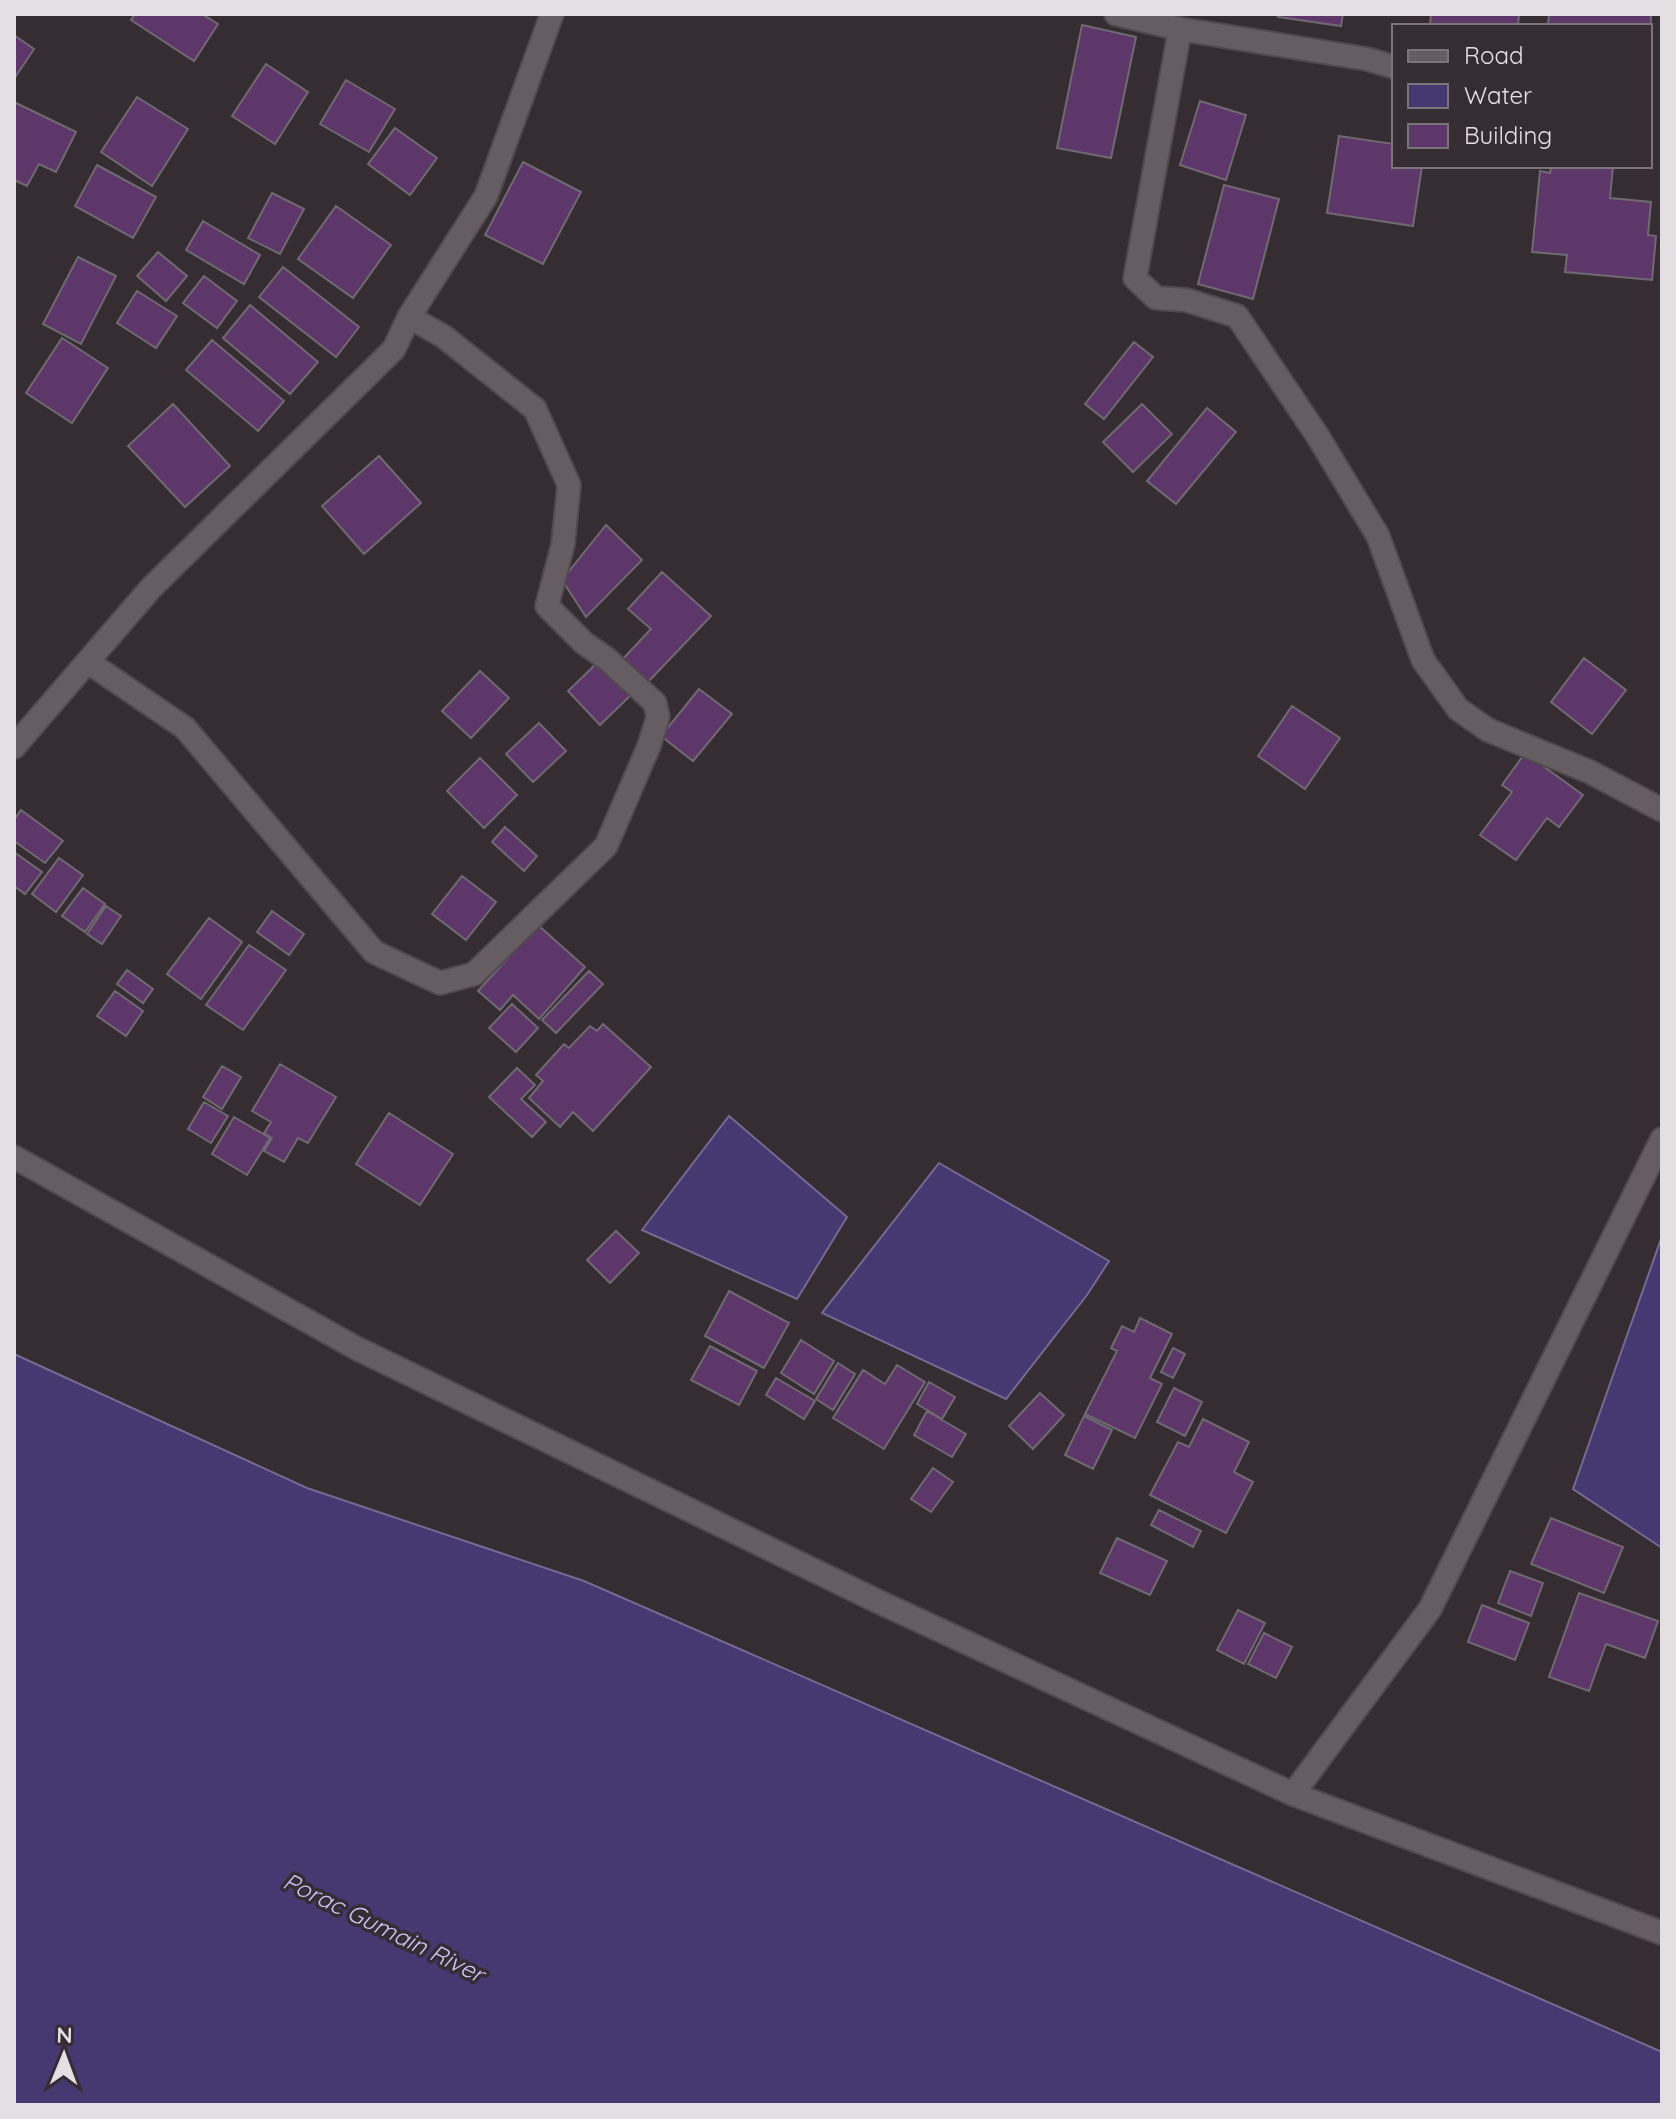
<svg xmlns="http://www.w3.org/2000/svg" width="1676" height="2119" viewBox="0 0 1676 2119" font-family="Quicksand,sans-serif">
  <rect width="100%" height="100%" fill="#352d31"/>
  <!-- water -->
  <path fill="#463870" stroke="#756a92" stroke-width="2" d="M729,1116L847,1217L797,1299L642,1230Z
    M939,1163L1109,1261L1087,1295L1006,1399L822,1313Z
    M1662,1236V1548L1573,1489Z
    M14,1354L307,1488L584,1581L1662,2052V2105H14Z"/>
  <!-- building -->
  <path fill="#5d3769" stroke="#6f6971" stroke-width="2" d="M135,14H202L218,24L194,61L131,20Z
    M1279,14H1343L1341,26L1278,17Z
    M1431,14H1519L1518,26H1430Z
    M1549,14H1651L1650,44V26H1548Z
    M1082,25L1136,37L1111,158L1057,148Z
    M14,35L34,49L14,79Z
    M266,64L308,92L275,144L232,116Z
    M346,80L395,109L369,152L320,124Z
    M137,97L188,129L152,186L101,152Z
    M1200,101L1246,115L1226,180L1180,165Z
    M14,102L76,132L56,172L39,164L27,186L14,180Z
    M395,128L437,158L410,195L368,164Z
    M1339,136L1394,144V166H1422L1413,226L1327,213Z
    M523,162L581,192L543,264L485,235Z
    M97,165L156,197L133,238L75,206Z
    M1551,166H1613L1610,198L1651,202L1648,235L1656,236L1652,280L1565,272L1567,255L1532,252L1540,171L1550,173Z
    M1224,185L1279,199L1253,299L1198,284Z
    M272,193L304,209L280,254L248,238Z
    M336,206L391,245L353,298L298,259Z
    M203,221L260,255L244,284L186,250Z
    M158,252L187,276L166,301L137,276Z
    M78,257L116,276L81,344L43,324Z
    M283,267L359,327L336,357L259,297Z
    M204,276L237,301L217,328L183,303Z
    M137,291L177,316L156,348L117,323Z
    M250,305L318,362L290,394L223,338Z
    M62,338L108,368L72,423L26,393Z
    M212,340L284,401L258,431L186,370Z
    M1134,342L1153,357L1104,419L1085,404Z
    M173,404L230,466L185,507L128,446Z
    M1142,404L1172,434L1133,472L1103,442Z
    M1207,408L1236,432L1176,504L1147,481Z
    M379,456L421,503L364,554L322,506Z
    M606,525L642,560L586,617L562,580Z
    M662,572L711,616L646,684L621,661L651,629L628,609Z
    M1584,658L1626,690L1592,734L1551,702Z
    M598,662L630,696L600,725L568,691Z
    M480,671L509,698L471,738L442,711Z
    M699,689L732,714L693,761L661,736Z
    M1292,706L1340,738L1305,789L1258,756Z
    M539,723L566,751L533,782L506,754Z
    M1525,753L1583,795L1559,827L1547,818L1516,860L1480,835L1512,792L1502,785Z
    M480,758L517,795L484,828L447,791Z
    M21,810L63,841L45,863L14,841V820Z
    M505,827L537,856L524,871L492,842Z
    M14,852L42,872L25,894L14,886Z
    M59,858L83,875L56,912L32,894Z
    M462,876L496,902L466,940L432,914Z
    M83,888L105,904L85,932L62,916Z
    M106,906L121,916L102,944L87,934Z
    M272,911L304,934L289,955L257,932Z
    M209,918L242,942L201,999L167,974Z
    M538,925L585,967L539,1019L513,995L500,1010L478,991Z
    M249,945L286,970L243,1030L206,1005Z
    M127,970L153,989L143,1003L117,984Z
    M589,971L603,984L556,1033L542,1020Z
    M115,991L143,1011L126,1036L97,1016Z
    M512,1004L538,1028L516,1052L489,1028Z
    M603,1024L651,1067L593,1131L573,1112L560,1127L529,1098L543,1081L536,1075L564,1044L569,1048L590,1026L597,1031Z
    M280,1064L336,1097L308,1143L298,1138L284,1162L264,1151L272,1138L264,1133L271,1122L252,1111Z
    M222,1066L241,1077L222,1109L203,1097Z
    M517,1068L535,1085L521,1099L546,1122L532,1137L489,1097Z
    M204,1102L228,1116L211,1143L188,1129Z
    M389,1113L453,1154L420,1205L356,1164Z
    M234,1117L270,1138L247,1175L212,1154Z
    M616,1231L639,1253L610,1283L587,1260Z
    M729,1291L789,1323L764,1368L705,1336Z
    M1140,1318L1172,1334L1150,1378L1162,1384L1135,1438L1085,1414L1117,1351L1111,1348L1122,1326L1134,1332Z
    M801,1340L834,1361L814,1394L781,1373Z
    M710,1346L757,1371L739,1405L691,1380Z
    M1173,1348L1185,1354L1173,1378L1161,1372Z
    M838,1363L855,1374L833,1410L816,1399Z
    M897,1365L925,1382L884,1449L833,1418L863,1370L885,1384Z
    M776,1378L815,1401L804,1419L766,1395Z
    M929,1382L955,1397L942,1419L917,1404Z
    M1174,1388L1202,1402L1185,1436L1157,1422Z
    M1040,1393L1064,1415L1033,1449L1009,1426Z
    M927,1411L966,1434L952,1457L914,1435Z
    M1084,1416L1112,1430L1093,1469L1065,1455Z
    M1203,1419L1249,1442L1234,1472L1253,1482L1226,1533L1150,1495L1178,1442L1189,1447Z
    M933,1468L953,1482L931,1512L911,1499Z
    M1159,1510L1201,1531L1193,1547L1151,1525Z
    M1551,1518L1623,1547L1604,1593L1531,1564Z
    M1117,1538L1167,1561L1150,1595L1100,1573Z
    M1510,1571L1543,1583L1531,1616L1498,1603Z
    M1579,1593L1658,1621L1645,1658L1606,1644L1589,1691L1549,1677Z
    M1482,1605L1529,1623L1515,1660L1468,1642Z
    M1238,1610L1265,1623L1244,1664L1217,1650Z
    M1264,1633L1292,1647L1276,1678L1248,1664Z"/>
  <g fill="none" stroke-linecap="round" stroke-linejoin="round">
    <!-- minor casing -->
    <g stroke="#504a4d" stroke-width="26">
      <path id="minor" d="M1116,14L1180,29L1135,278L1156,298L1186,300L1237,316L1317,435L1378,536L1423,660L1458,709L1488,730L1590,772L1662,810
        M1180,29L1367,59L1394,67
        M88,662L185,728L374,952L440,983L474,974L606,846L649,746L658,717L655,703L607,659L584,643L547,606L563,544L569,485L535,409L443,336L409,317
        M1293,1794L1430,1609L1662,1139"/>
    </g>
    <!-- tertiary casing -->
    <g stroke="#504a4d" stroke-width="26">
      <path id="tertiary" d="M14,747L151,588L394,349L409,317L486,196L552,14
        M14,1157L356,1348L877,1601L1293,1794L1662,1933"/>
    </g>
    <!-- minor -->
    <use href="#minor" stroke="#665d62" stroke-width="22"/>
    <!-- tertiary -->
    <use href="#tertiary" stroke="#665d62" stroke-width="22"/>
  </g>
  <g text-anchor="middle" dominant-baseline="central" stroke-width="7" stroke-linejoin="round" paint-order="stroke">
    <!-- water labels -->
    <g font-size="24" font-style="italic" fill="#ccc2f7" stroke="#352d31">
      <text transform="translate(384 1927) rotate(26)">Porac Gumain River</text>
    </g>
  </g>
  <!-- border -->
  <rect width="1676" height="2119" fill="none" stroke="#e4dfe2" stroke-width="32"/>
  <!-- legend -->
  <rect x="1392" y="24" width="260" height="144" fill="#352d31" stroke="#7b7478" stroke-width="2"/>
  <rect x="1408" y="50" width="40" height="12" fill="#665d62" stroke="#7b7478" stroke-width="2"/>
  <text x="1464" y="64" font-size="24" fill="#e4dfe2">Road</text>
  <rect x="1408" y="84" width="40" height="24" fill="#463870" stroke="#7b7478" stroke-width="2"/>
  <text x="1464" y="104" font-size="24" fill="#e4dfe2">Water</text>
  <rect x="1408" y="124" width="40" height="24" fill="#5d3769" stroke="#7b7478" stroke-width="2"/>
  <text x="1464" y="144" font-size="24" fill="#e4dfe2">Building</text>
  <!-- north arrow -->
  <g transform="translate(64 2055) rotate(1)" stroke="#352d31" stroke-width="6" paint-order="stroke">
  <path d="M0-6L14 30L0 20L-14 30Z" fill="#e4dfe2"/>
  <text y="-12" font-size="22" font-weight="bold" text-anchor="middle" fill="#e4dfe2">N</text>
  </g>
</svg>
